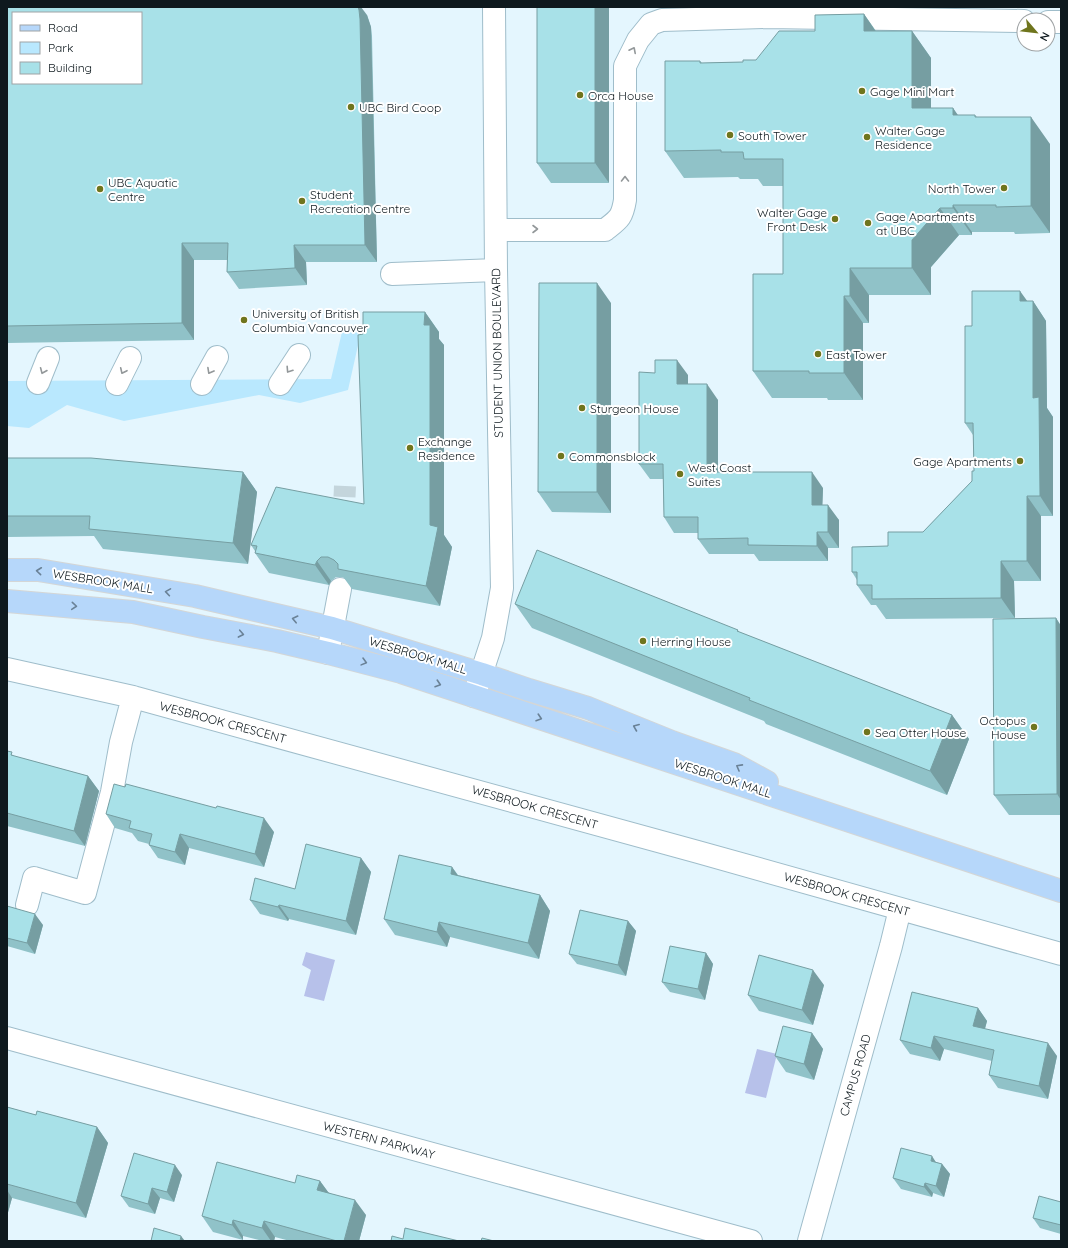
<svg xmlns="http://www.w3.org/2000/svg" width="1068" height="1248" viewBox="0 0 1068 1248" font-family="Quicksand,sans-serif">
  <rect width="100%" height="100%" fill="#e4f6fe"/>
  <!-- green -->
  <path fill="#b9e8fe" d="M342,332H361L348,390L300,403L259,395L124,421L67,405L29,428L7,426V381L331,379Z"/>
  <!-- water -->
  <path fill="#b7c1ea" d="M306,952L335,960L324,1001L304,996L311,970L302,965Z
    M757,1049L777,1054L766,1098L745,1093Z"/>
  <g fill="none" stroke-linecap="round" stroke-linejoin="round">
    <!-- minor-tunnel -->
    <path stroke="#c4d5dc" stroke-width="22" stroke-dasharray="22 11" stroke-linecap="butt" d="M343,530L345,486"/>
    <!-- minor casing -->
    <g stroke="#9fbdca" stroke-width="24">
      <path id="minor" d="M1048,22H1061
        M496,230H605C619,219 622,218 625,200V66L638,40L651,24L662,20L768,17L1024,21
        M392,274L496,270
        M38,383L48,358
        M117,384L130,358
        M202,384L217,357
        M280,384L299,355
        M328,653L340,589
        M7,669L133,697L698,852L1061,954
        M474,696L493,638L502,588L496,270L494,7
        M27,905L34,878L85,893L112,792L121,742L133,697
        M7,1038L751,1241
        M809,1241L891,946L900,909"/>
    </g>
    <!-- major casing -->
    <g stroke="#d4d6d6" stroke-width="24">
      <path id="major" d="M7,570H38L195,596L332,628L482,674L529,690L588,708L672,742L734,764L767,782
        M7,601L133,612L203,627L277,641L328,653L401,672L1061,891"/>
    </g>
    <!-- minor -->
    <use href="#minor" stroke="#fff" stroke-width="22"/>
    <!-- major -->
    <use href="#major" stroke="#b6d7fa" stroke-width="22"/>
  </g>
  <!-- wall -->
  <path fill="#90c2c8" d="M7,7L367,15L371,27L372,36L377,262H306L307,285L239,289L227,272V260H194V340L7,343Z
    M537,7L609,183H551L537,163Z
    M864,14L876,31H912L931,58V108H953L957,115H975L977,117L1050,144V233L1015,234L1014,232H972V235H959L931,267V295H869V323H863V400H828L827,398H772L753,371L783,274V186H763L758,179H740L738,177L684,178L665,151L700,61L702,63L743,62L756,60L815,31Z
    M1027,301H1033L1046,321L1047,408L1053,417V516H1041V581H1014L1015,618L886,619L876,605H871L857,585V580L852,572L888,546L923,532L972,481L974,471L973,435L965,423L972,326Z
    M611,303V513L552,512L538,492Z
    M425,312L439,332V339L444,345V535L452,547L440,606L352,589L344,578L342,577H336L331,581L329,585L269,573L255,553V551L251,545L364,504L363,334Z
    M688,375V384L718,400V472L823,488L822,505L839,520V548H828V561H759L754,554H709L698,539V533H674L664,517L663,479H650L639,464Z
    M7,458L243,472L257,492L248,564L103,549L94,536L7,537Z
    M515,604L738,630L739,632L952,715L969,739L947,795L766,724L764,721L532,628Z
    M1056,618L1061,626V815H1009L994,795Z
    M7,751L14,756L88,776L99,791L85,846L7,826V827Z
    M106,814L274,832L264,867L189,848L185,865L158,858L149,845V844L138,841L132,833L115,828Z
    M361,858L371,872L356,935L289,919L288,921L260,914L250,900L295,889Z
    M452,867L458,875L540,895L550,911L539,959L450,937L447,947L395,935L384,919Z
    M7,906L43,925L35,954L7,946Z
    M628,921L636,931L626,976L577,964L569,954Z
    M706,953L713,964L705,1000L670,992L662,982Z
    M824,985L813,1025L759,1011L748,995Z
    M978,1008L987,1021L985,1029L1057,1056L1048,1099L998,1088L989,1075L992,1061L944,1049L940,1061L910,1054L900,1040Z
    M812,1033L823,1049L814,1080L786,1072L775,1056Z
    M7,1107L36,1115L97,1127L108,1143L86,1218L12,1198L7,1216Z
    M936,1162L942,1164L950,1174L944,1197L933,1193L932,1197L901,1189L893,1178Z
    M182,1175L174,1202L160,1198L155,1214L129,1207L121,1196Z
    M320,1181L328,1192L366,1215L359,1241H290L275,1237L274,1241H263L243,1236V1240L213,1232L202,1216L295,1183Z
    M1061,1202V1234L1040,1228L1033,1218Z"/>
  <!-- shaded-wall -->
  <path fill="#769ea2" d="M358,7H361L367,15L371,27L377,262L365,245Z
    M595,7H609V183L595,163Z
    M864,14L883,42L864,31Z
    M912,31L931,58V136L912,108Z
    M953,108L972,135L953,115Z
    M1031,117L1050,144V233L1031,206Z
    M953,205L972,232V235L953,208Z
    M940,208L959,235L931,267V295L912,268V240Z
    M182,243L194,260V340L182,323Z
    M294,245L306,262L307,285L295,268Z
    M850,268L869,295V323L850,296Z
    M597,283L611,303V513L597,492Z
    M1020,291L1033,309V301L1046,321L1047,408L1053,417V516L1040,496L1033,398L1020,301Z
    M844,296L863,323V400L844,373Z
    M425,312L439,332V339L444,345V535L452,547L440,606L426,586L424,325Z
    M677,360L688,375V400L677,384Z
    M707,384L718,400V487L707,472Z
    M243,472L257,492L248,564L233,543Z
    M812,472L823,488L822,520L812,505Z
    M1027,496L1041,516V581L1027,561Z
    M828,505L839,520V548L828,532Z
    M817,532L828,548V561L817,546Z
    M317,561L331,581L329,585L315,565Z
    M1001,561L1014,581L1015,618L1001,598Z
    M1056,618L1061,626V800L1057,794Z
    M952,715L969,739L947,795L930,771Z
    M88,776L99,791L85,846L74,831Z
    M264,818L274,832L264,867L255,854Z
    M180,834L189,848L185,865L175,852Z
    M361,858L371,872L356,935L346,921Z
    M452,867L463,883L451,874Z
    M540,895L550,911L539,959L528,943Z
    M279,905L289,919L288,921L278,907Z
    M35,914L43,925L35,954L27,943Z
    M628,921L636,931L626,976L618,965Z
    M439,922L450,937L447,947L437,932Z
    M706,953L713,964L705,1000L698,989Z
    M813,970L824,985L813,1025L802,1010Z
    M978,1008L987,1021L982,1039L973,1026Z
    M812,1033L823,1049L814,1080L804,1064Z
    M934,1036L944,1049L940,1061L931,1048Z
    M1048,1043L1057,1056L1048,1099L1039,1086Z
    M97,1127L108,1143L86,1218L76,1203Z
    M932,1156L939,1167L931,1161Z
    M942,1164L950,1174L944,1197L936,1186Z
    M175,1165L182,1175L174,1202L167,1192Z
    M320,1181L331,1196L317,1190Z
    M925,1183L933,1193L932,1197L924,1187Z
    M152,1188L160,1198L155,1214L148,1204Z
    M7,1190L12,1198L7,1216Z
    M355,1200L366,1215L359,1241H344Z
    M233,1220L243,1236V1240L232,1225Z
    M264,1221L275,1237L274,1241H271L262,1228Z
    M181,1236L185,1241H180Z"/>
  <!-- building -->
  <path fill="#a8e1e8" stroke="#769ea2" fill-rule="evenodd" d="M7,7H358L359,10L360,19L365,245H294L295,268L227,272L228,243H182V323L7,326ZM13,13H141V83H13Z
    M537,7H595V163H537Z
    M864,14V31H912V108H953V115H975V117H1031V206L996,207V205H953V208H940L912,240V268H850V296H844V373H809V371H753V274H783V159H744L743,152H721V150L665,151V61H700V63L743,62V60H756L779,31H815V15Z
    M539,283H597V492H538Z
    M972,291H1020V301H1033V398L1039,397L1040,496H1027V561H1001V598L872,599V585H857V572H852V547L888,546V532H923L972,481V471H974L973,423H965V326H972Z
    M363,312H425L424,325H430V525L438,527L426,586L338,569V564L334,560L328,557H321L317,561L315,565L255,553L257,546L251,545L276,487L364,504L358,335L363,334Z
    M655,360H677V384H707V472H812V505H828V532H817V546L748,545V538L698,539V517H664L663,464H639V372L655,373Z
    M7,458H91L243,472L233,543L89,529L90,516H7Z
    M537,550L738,630L737,631L952,715L930,771L749,700L750,698L515,604Z
    M1056,618L1057,794L994,795L993,619Z
    M7,751L12,752L11,755L88,776L74,831L7,813Z
    M114,784L125,787L126,784L216,808L217,806L264,818L255,854L180,834L175,852L149,845L152,834L129,828L131,821L106,814Z
    M306,844L361,858L346,921L279,905L278,907L250,900L255,878L295,889Z
    M399,855L452,867L451,874L540,895L528,943L439,922L437,932L384,919Z
    M7,906L35,914L27,943L7,938Z
    M580,910L628,921L618,965L569,954Z
    M670,946L706,953L698,989L662,982Z
    M759,955L813,970L802,1010L748,995Z
    M912,992L978,1008L973,1026L1048,1043L1039,1086L989,1075L994,1050L934,1036L931,1048L900,1040Z
    M783,1026L812,1033L804,1064L775,1056Z
    M7,1107L36,1115L37,1111L97,1127L76,1203L7,1184Z
    M901,1148L932,1156L931,1161L942,1164L936,1186L925,1183L924,1187L893,1178Z
    M134,1153L175,1165L167,1192L152,1188L148,1204L121,1196Z
    M217,1162L295,1183L297,1175L320,1181L317,1190L355,1200L344,1241H337L264,1221L262,1228L233,1220L232,1225L202,1216Z
    M1039,1196L1061,1202V1225L1033,1218Z
    M154,1228L181,1236L180,1241H151Z
    M405,1228L459,1241H391L392,1236L403,1239Z
    M482,1238L494,1241H481Z"/>
  <!-- one-way arrows -->
  <defs><path id="oneway-chevron" d="M-2-3.5L2.5 0L-2 3.5" fill="none" stroke-width="1.6" stroke-linecap="round" stroke-linejoin="round"/></defs>
  <g stroke="#93989a">
    <use href="#oneway-chevron" transform="translate(633 50) rotate(-63)"/>
    <use href="#oneway-chevron" transform="translate(625 179) rotate(-90)"/>
    <use href="#oneway-chevron" transform="translate(535 229)"/>
    <use href="#oneway-chevron" transform="translate(289 370) rotate(123)"/>
    <use href="#oneway-chevron" transform="translate(43 371) rotate(113)"/>
    <use href="#oneway-chevron" transform="translate(123 371) rotate(115)"/>
    <use href="#oneway-chevron" transform="translate(210 371) rotate(119)"/>
  </g>
  <g stroke="#6a8297">
    <use href="#oneway-chevron" transform="translate(39 571) rotate(-174)"/>
    <use href="#oneway-chevron" transform="translate(168 592) rotate(-171)"/>
    <use href="#oneway-chevron" transform="translate(74 606) rotate(5)"/>
    <use href="#oneway-chevron" transform="translate(295 619) rotate(-167)"/>
    <use href="#oneway-chevron" transform="translate(241 634) rotate(11)"/>
    <use href="#oneway-chevron" transform="translate(364 662) rotate(15)"/>
    <use href="#oneway-chevron" transform="translate(438 684) rotate(18)"/>
    <use href="#oneway-chevron" transform="translate(539 718) rotate(18)"/>
    <use href="#oneway-chevron" transform="translate(636 727) rotate(-158)"/>
    <use href="#oneway-chevron" transform="translate(739 767) rotate(-151)"/>
  </g>
  <!-- markers -->
  <g fill="#6f751d" stroke="#fff" stroke-width="1.5">
    <circle cx="862" cy="91" r="4"/>
    <circle cx="580" cy="95" r="4"/>
    <circle cx="351" cy="107" r="4"/>
    <circle cx="730" cy="135" r="4"/>
    <circle cx="867" cy="137" r="4"/>
    <circle cx="1004" cy="188" r="4"/>
    <circle cx="100" cy="189" r="4"/>
    <circle cx="302" cy="201" r="4"/>
    <circle cx="835" cy="219" r="4"/>
    <circle cx="868" cy="223" r="4"/>
    <circle cx="244" cy="320" r="4"/>
    <circle cx="818" cy="354" r="4"/>
    <circle cx="582" cy="408" r="4"/>
    <circle cx="410" cy="448" r="4"/>
    <circle cx="561" cy="456" r="4"/>
    <circle cx="1020" cy="461" r="4"/>
    <circle cx="680" cy="474" r="4"/>
    <circle cx="643" cy="641" r="4"/>
    <circle cx="1034" cy="727" r="4"/>
    <circle cx="867" cy="732" r="4"/>
  </g>
  <g text-anchor="middle" dominant-baseline="central" stroke-width="4" stroke-linejoin="round" paint-order="stroke">
    <!-- poi labels -->
    <g font-size="12" fill="#0e191e" stroke="#fff" text-anchor="start">
      <text x="870" y="91">Gage Mini Mart</text>
      <text x="588" y="95">Orca House</text>
      <text x="359" y="107">UBC Bird Coop</text>
      <text x="875" y="130">Walter Gage<tspan x="875" dy="14">Residence</tspan></text>
      <text x="738" y="135">South Tower</text>
      <text x="108" y="182">UBC Aquatic<tspan x="108" dy="14">Centre</tspan></text>
      <text x="996" y="188" text-anchor="end">North Tower</text>
      <text x="310" y="194">Student<tspan x="310" dy="14">Recreation Centre</tspan></text>
      <text x="827" y="212" text-anchor="end">Walter Gage<tspan x="827" dy="14">Front Desk</tspan></text>
      <text x="876" y="216">Gage Apartments<tspan x="876" dy="14">at UBC</tspan></text>
      <text x="252" y="313">University of British<tspan x="252" dy="14">Columbia Vancouver</tspan></text>
      <text x="826" y="354">East Tower</text>
      <text x="590" y="408">Sturgeon House</text>
      <text x="418" y="441">Exchange<tspan x="418" dy="14">Residence</tspan></text>
      <text x="569" y="456">Commonsblock</text>
      <text x="1012" y="461" text-anchor="end">Gage Apartments</text>
      <text x="688" y="467">West Coast<tspan x="688" dy="14">Suites</tspan></text>
      <text x="651" y="641">Herring House</text>
      <text x="1026" y="720" text-anchor="end">Octopus<tspan x="1026" dy="14">House</tspan></text>
      <text x="875" y="732">Sea Otter House</text>
    </g>
    <!-- street labels -->
    <g font-size="12" fill="#0e191e" stroke="#fff">
      <text transform="translate(497 353) rotate(-91)">STUDENT UNION BOULEVARD</text>
      <text transform="translate(103 581) rotate(9)">WESBROOK MALL</text>
      <text transform="translate(418 655) rotate(17)">WESBROOK MALL</text>
      <text transform="translate(223 722) rotate(15)">WESBROOK CRESCENT</text>
      <text transform="translate(723 778) rotate(18)">WESBROOK MALL</text>
      <text transform="translate(535 807) rotate(16)">WESBROOK CRESCENT</text>
      <text transform="translate(847 894) rotate(16)">WESBROOK CRESCENT</text>
      <text transform="translate(855 1075) rotate(-74)">CAMPUS ROAD</text>
      <text transform="translate(379 1140) rotate(15)">WESTERN PARKWAY</text>
    </g>
  </g>
  <!-- border -->
  <rect width="1068" height="1248" fill="none" stroke="#0e191e" stroke-width="16"/>
  <!-- legend -->
  <rect x="12" y="12" width="130" height="72" fill="#ffffff" stroke="#9fa3a5"/>
  <rect x="20" y="25" width="20" height="6" fill="#b6d7fa" stroke="#9fa3a5"/>
  <text x="48" y="32" font-size="12" fill="#0e191e">Road</text>
  <rect x="20" y="42" width="20" height="12" fill="#b9e8fe" stroke="#9fa3a5"/>
  <text x="48" y="52" font-size="12" fill="#0e191e">Park</text>
  <rect x="20" y="62" width="20" height="12" fill="#a8e1e8" stroke="#9fa3a5"/>
  <text x="48" y="72" font-size="12" fill="#0e191e">Building</text>
  <!-- north arrow -->
  <g transform="translate(1036 32) rotate(118)"><circle r="19" fill="#ffffff" stroke="#9fa3a5"/>
  <path d="M0-3L7 15L0 10L-7 15Z" fill="#6f751d"/>
  <text y="-6" font-size="11" font-weight="bold" text-anchor="middle" fill="#0e191e">N</text>
  </g>
</svg>
